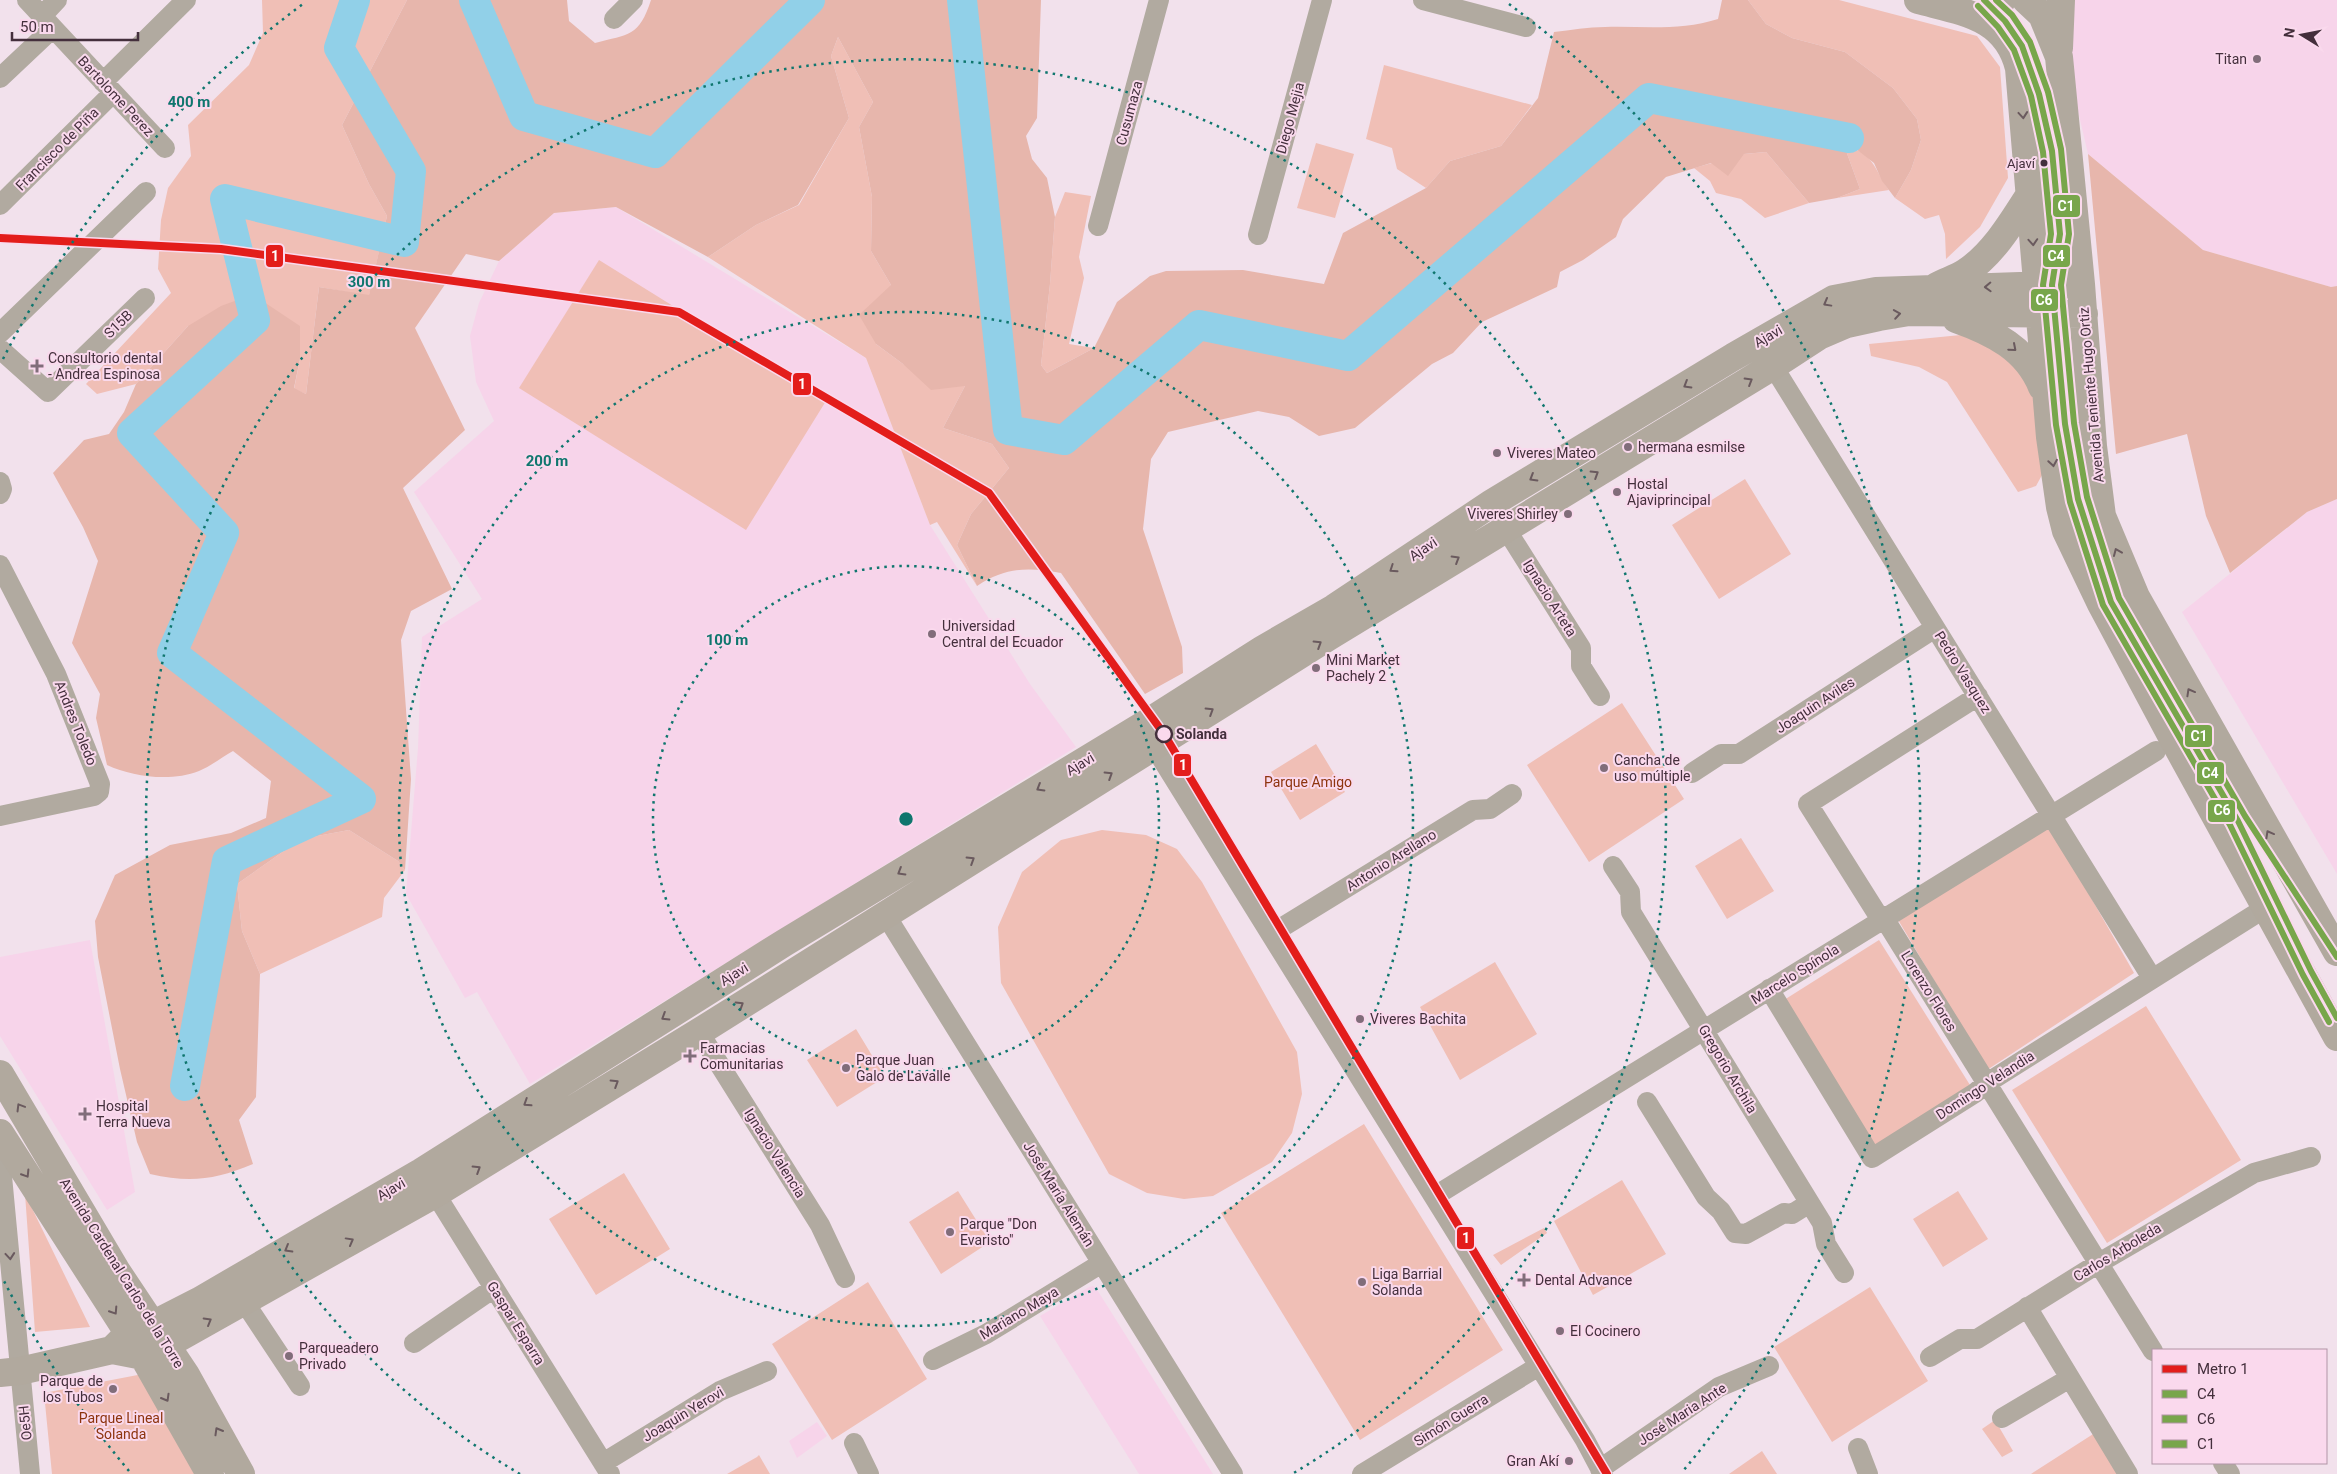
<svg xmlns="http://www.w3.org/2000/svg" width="2337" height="1474" viewBox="0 0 2337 1474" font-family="Roboto,sans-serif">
  <rect width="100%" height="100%" fill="#f2e1ec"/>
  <!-- built -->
  <path fill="#f7d4ea" d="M2071,0H2337V286L2331,287L2203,250L2088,154L2066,59Z
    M616,207L866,358L930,525L1030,684L1076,747L530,1084L477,992L465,998L406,894L418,748L422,637L482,599L414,492L494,421L476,382L470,336L479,303L499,261L554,213Z
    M2337,499V874L2182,612L2307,512Z
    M90,940L135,1192L107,1210L0,1036V957Z
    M1093,1286L1096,1288L1213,1474H1139L1040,1316L1089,1287Z
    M817,1422L827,1436L797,1458L789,1441Z"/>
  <!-- green -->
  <path fill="#f0bfb6" d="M262,0H407L342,125L369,184L387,216L369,296L319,287L306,394L294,389L300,359L188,326L136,384L97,394L86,384L171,293L158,269L161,220L168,188L191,156L188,125L249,65L263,33Z
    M1748,0H1839L1977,36L2000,67L2008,178L1980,227L1946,259L1945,234L1939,215L1925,219L1895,198L1911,170L1921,140L1917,119L1893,88L1845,52L1792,38L1766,24Z
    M838,37L873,102L859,127L872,197L871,251L891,285L876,344L903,364L965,386L943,428L992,444L1009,468L971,514L957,545L977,586L937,522L930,525L866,358L708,257L756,225L799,205L849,118L831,56Z
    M1384,65L1532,105L1501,146L1450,161L1426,188L1397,169L1392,148L1366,139Z
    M1316,143L1354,154L1335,218L1297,208Z
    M1845,148C1873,149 1875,172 1889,190L1837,198L1860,189Z
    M1766,152L1809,203L1765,218L1741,199L1716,193L1710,181L1694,168L1744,154Z
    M1065,192L1091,196L1079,257L1084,278L1069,344L1094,348L1047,373L1041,365L1050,284L1055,217Z
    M599,260L826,401L746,530L519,388Z
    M1971,334L2029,376L2036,408L2042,475L2036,486L2018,492L1947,382L1919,367L1871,356L1869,344Z
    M1745,479L1791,554L1719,599L1672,525Z
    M1622,703L1684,799L1589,862L1527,765Z
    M1316,744L1345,792L1300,820L1271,772Z
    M2050,826L2134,973L1987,1070L1897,918Z
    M349,830L398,861L405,870L384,898L382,917L260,974L242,931L237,884L301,839Z
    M1102,830L1146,835L1177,849L1202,882L1297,1052L1302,1094L1292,1133L1272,1162L1213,1196L1184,1199L1147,1193L1109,1174L1001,983L998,927L1022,872L1061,840Z
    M1741,838L1774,891L1727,919L1695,866Z
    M1879,940L1975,1093L1879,1153L1784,1000Z
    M1495,962L1537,1034L1460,1080L1420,1007Z
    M2146,1006L2241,1160L2107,1243L2012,1090Z
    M856,1029L885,1077L837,1107L807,1060Z
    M1364,1124L1503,1350L1360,1440L1221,1213Z
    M624,1173L670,1249L596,1295L549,1219Z
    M1622,1180L1666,1254L1593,1295L1554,1221Z
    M958,1191L990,1242L941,1274L909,1222Z
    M1958,1191L1988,1239L1943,1267L1913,1219Z
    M25,1194L90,1327L35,1332Z
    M1544,1228L1547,1233L1501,1265L1493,1255Z
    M868,1282L927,1379L832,1440L772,1344Z
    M1870,1287L1928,1381L1832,1442L1774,1347Z
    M148,1373L199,1474H52L44,1393Z
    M1995,1420L2013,1451L2002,1457L1982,1429Z
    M2101,1429L2128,1474H2031Z
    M1762,1451L1777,1474H1729Z
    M759,1455L770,1474H727L757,1457Z"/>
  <!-- forest -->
  <path fill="#e7b6ac" d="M407,0H567L569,21L595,43C629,34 639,37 651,0H1041L1037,118L1026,136L1032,159L1047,178L1055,217L1050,284L1041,365L1047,373L1094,348L1117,302L1150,276L1166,271L1243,270L1324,284L1343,233L1426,188L1450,161L1501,146L1538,98L1554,32C1571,30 1588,27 1605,27C1644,26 1681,31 1718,19L1722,0H1748L1766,24L1792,38L1845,52L1893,88L1917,119L1921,140L1911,170L1895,198L1882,181L1874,163L1856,149L1845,148L1860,189L1837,198L1809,203L1766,152L1744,154L1728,176L1711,163L1666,177L1623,219L1616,237L1583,260L1560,272L1557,287L1482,322L1453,353L1432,364L1355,428L1319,436L1289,417L1258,411L1168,432L1151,459L1143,529L1182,647L1183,673L1145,694L1061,573C1028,567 1006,567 977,586L957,545L971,514L1009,468L992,444L943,428L965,386L931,390L903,364L876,344L859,315L891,285L871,251L872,197L859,127L873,102L838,37L831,56L849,118L798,205L756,225L708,257L616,207L554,213L499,261L466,254L415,328L465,430L403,488L452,589L411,611L401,640L411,779L405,870L398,861L349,830L301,839L237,884L242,931L260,974L256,1097L239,1120L253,1164C215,1180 190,1183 150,1174L137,1142L120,1069L98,957L95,921L115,875L170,845L231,833L266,818L271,781L233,751C222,757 211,766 199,771C171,782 133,777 107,765L96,718L100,694L72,643L98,561L83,527L53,473L84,440L109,434L124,412L136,384L188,326L221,306L240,299L261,300L300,326V359L294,388L306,394L319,287L369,295L387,216L369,184L342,125Z
    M2088,154L2203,250L2331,287L2337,286V499L2307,512L2230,573L2206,516L2187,434L2116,454Z"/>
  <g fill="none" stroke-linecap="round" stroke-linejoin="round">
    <!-- river -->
    <path stroke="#91d0e8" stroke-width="30" d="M474,0L524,116L655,153L810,0
      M962,0L1008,430L1064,440L1199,325L1348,356L1649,98L1849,138
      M185,1086L227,861L361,799L172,653L224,533L132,433L255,320L225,199L404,242L411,171L339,48L355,0"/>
    <!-- street -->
    <path stroke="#b1aaa0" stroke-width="20" d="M27,0L165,148
      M1423,0L1526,27
      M42,16L57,0
      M614,19L633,0
      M0,78L53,28
      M103,82L186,0
      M0,205L113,93
      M1098,226L1159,0
      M1258,235L1322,0
      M0,333L146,192
      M0,349L48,392L145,298
      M1773,366L2152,978
      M0,482L2,489L0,494
      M1506,529L1581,648V666L1600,696
      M0,565L56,674L100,784L99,792L94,796L0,816
      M1978,696L1808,804L1876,912L1884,918L2153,1351
      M1147,735L1585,1440L1603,1474
      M1692,773L1721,754H1739L1935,628
      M1613,866L1630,892L1631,912L1822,1223L1826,1244L1844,1273
      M885,914L1233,1474
      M1271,934L1473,810L1490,809L1512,794
      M1769,989L1872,1158L1975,1093L1987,1083L2265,908
      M699,1032L820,1225L845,1278
      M1647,1102L1706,1197L1721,1211L1735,1233L1746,1234L1784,1213L1792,1214L1808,1204
      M0,1155L30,1474
      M428,1182L610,1474
      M1435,1196L2156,751
      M243,1300L300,1386
      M2027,1307L2128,1474
      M414,1343L494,1288
      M1930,1357L1960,1339H1977L2099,1263L2254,1173L2311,1157
      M933,1360L986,1334L1102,1263
      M2002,1418L2070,1378
      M854,1443L869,1474
      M1858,1448L1868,1474
      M603,1463L720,1391L767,1371
      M2223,1463L2230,1474
      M1600,1469L1719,1387L1769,1366
      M1362,1474L1539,1366"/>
    <!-- secondary -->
    <path stroke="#b1a99e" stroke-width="28" d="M1918,0C1963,12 2006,16 2019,68L2050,437L2060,507L2066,531L2101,604L2173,739L2337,1037
      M2026,0L2042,15L2059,57L2081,284L2093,446L2102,516L2136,597L2337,952
      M1989,24L2002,0
      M2059,48L2061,0
      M1937,286C1946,281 1957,278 1966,272C1994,253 2012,222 2030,194
      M1956,319C1993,332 2027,349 2042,387
      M0,1074L116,1270L186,1375L241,1474
      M0,1133L143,1356L210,1474
      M112,1350L129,1333L154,1324L199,1301L421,1172L784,943L1142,726L1263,649L1334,608L1492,503L1733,357L1834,299L1876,291L2081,284
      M0,1373L20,1371L112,1350L143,1356L166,1345L435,1194L699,1032L1330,636L1773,366L1819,336L1847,324L1879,317L1909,312L2084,314"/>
    <!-- bus-1 casing -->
    <g stroke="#fad9ed" stroke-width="10">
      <path id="bus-1" d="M1984,0L2005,21L2022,46L2039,94L2052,151L2060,234L2052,285L2065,424L2078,499L2111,602L2238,821L2311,971L2337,1018"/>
    </g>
    <!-- bus-2 casing -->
    <g stroke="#fad9ed" stroke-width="10">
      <path id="bus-2" d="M1978,6L1998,27L2014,50L2031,96L2043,152L2051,234L2043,285L2056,425L2070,502L2103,605L2230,825L2303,975L2329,1022"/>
    </g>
    <!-- bus-3 casing -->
    <g stroke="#fad9ed" stroke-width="10">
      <path id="bus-3" d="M1996,0L2012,15L2030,42L2048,92L2061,149L2069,234L2061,285L2074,423L2087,497L2119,598L2245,816L2337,957"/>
    </g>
    <!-- bus-1 -->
    <use href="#bus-1" stroke="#78a64b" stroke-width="6"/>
    <!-- bus-2 -->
    <use href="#bus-2" stroke="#78a64b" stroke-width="6"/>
    <!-- bus-3 -->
    <use href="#bus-3" stroke="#78a64b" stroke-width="6"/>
    <!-- metro-1 casing -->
    <g stroke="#fad9ed" stroke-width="11">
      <path id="metro-1" d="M0,238L221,249L679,312L989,493L1164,734L1607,1474"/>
    </g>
    <!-- metro-1 -->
    <use href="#metro-1" stroke="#e31d1b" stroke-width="8"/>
  </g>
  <!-- one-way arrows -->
  <defs><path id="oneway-chevron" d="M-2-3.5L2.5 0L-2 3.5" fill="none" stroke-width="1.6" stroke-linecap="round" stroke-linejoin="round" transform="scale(1.25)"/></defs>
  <g stroke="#6a5a5e">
    <use href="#oneway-chevron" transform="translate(2023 115) rotate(85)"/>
    <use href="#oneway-chevron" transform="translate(2033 242) rotate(86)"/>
    <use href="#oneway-chevron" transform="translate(1988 287) rotate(178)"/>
    <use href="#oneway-chevron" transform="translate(1827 303) rotate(151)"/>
    <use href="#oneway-chevron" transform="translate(1897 314) rotate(-9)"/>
    <use href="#oneway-chevron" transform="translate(2013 348) rotate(41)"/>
    <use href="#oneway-chevron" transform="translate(1749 381) rotate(-31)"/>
    <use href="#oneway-chevron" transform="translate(1687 385) rotate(149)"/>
    <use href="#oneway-chevron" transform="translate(2053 463) rotate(81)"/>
    <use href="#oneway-chevron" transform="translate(1595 474) rotate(-32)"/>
    <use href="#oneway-chevron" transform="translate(1533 478) rotate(149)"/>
    <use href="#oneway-chevron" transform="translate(2117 552) rotate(-113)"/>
    <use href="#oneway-chevron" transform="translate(1456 559) rotate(-31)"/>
    <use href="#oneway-chevron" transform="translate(1393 569) rotate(146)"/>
    <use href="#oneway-chevron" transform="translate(1318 644) rotate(-32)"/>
    <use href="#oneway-chevron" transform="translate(2190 692) rotate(-119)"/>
    <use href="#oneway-chevron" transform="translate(1210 711) rotate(-32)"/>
    <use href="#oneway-chevron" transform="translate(1109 775) rotate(-32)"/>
    <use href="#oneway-chevron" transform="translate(1040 788) rotate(149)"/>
    <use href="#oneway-chevron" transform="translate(2269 834) rotate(-119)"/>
    <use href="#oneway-chevron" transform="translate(971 860) rotate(-32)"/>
    <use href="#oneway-chevron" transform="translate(901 872) rotate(149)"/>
    <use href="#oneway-chevron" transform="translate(740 1005) rotate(-32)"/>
    <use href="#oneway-chevron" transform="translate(665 1017) rotate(148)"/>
    <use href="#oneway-chevron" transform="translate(615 1083) rotate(-32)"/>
    <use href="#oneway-chevron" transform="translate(527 1103) rotate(147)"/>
    <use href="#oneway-chevron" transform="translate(20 1107) rotate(-121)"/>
    <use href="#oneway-chevron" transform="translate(477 1169) rotate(-32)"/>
    <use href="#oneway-chevron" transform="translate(26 1174) rotate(58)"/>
    <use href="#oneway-chevron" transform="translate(350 1241) rotate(-29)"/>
    <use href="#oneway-chevron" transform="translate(288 1249) rotate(150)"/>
    <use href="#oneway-chevron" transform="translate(114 1311) rotate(57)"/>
    <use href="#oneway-chevron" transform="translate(208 1321) rotate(-30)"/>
    <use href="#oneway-chevron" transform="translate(166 1398) rotate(60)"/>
    <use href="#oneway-chevron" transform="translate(218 1431) rotate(-120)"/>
  </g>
  <use stroke="#6a5a5f" href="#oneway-chevron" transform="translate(10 1256) rotate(85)"/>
  <!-- distance rings -->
  <g fill="none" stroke="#0f766e" stroke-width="2.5" stroke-dasharray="2.5 5">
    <circle cx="906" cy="819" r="253"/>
    <circle cx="906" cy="819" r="507"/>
    <path d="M520 1474A760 760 0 1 1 1292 1474"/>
    <path d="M129 1471A1014 1014 0 0 1 3 1279M3 359A1014 1014 0 0 1 303 4M1509 4A1014 1014 0 0 1 1683 1471"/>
  </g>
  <!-- markers -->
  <g fill="#816d7a" stroke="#fad9ed" stroke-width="2">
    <circle cx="2257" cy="59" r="5"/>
    <path d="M34.5 358.5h5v5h5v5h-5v5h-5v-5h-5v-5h5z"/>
    <circle cx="1628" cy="447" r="5"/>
    <circle cx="1497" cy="453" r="5"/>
    <circle cx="1617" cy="492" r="5"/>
    <circle cx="1568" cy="514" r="5"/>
    <circle cx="932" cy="634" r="5"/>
    <circle cx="1316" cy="668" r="5"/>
    <circle cx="1604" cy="768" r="5"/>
    <circle cx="1360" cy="1019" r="5"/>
    <path d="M687.5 1048.5h5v5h5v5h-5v5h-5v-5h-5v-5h5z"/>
    <circle cx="846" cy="1068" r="5"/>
    <path d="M82.5 1106.5h5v5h5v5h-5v5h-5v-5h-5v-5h5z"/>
    <circle cx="950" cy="1232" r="5"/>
    <path d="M1521.5 1272.5h5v5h5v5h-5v5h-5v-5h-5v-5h5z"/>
    <circle cx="1362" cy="1282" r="5"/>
    <circle cx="1560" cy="1331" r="5"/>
    <circle cx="289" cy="1356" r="5"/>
    <circle cx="113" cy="1389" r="5"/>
    <circle cx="1569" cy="1461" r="5"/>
  </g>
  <circle fill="#442f3c" stroke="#fad9ed" stroke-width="2" cx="2044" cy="163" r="4.5"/>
  <circle fill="#fad9ed" stroke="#442f3c" stroke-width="2.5" cx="1164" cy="734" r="8"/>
  <g text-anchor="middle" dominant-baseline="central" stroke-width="4" stroke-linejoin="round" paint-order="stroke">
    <!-- bus labels -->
    <g font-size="13" fill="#442f3c" stroke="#fad9ed" text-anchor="end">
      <text x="2035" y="163">Ajaví</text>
    </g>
    <!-- poi labels -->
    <g font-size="14" fill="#442f3c" stroke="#fad9ed" text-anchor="start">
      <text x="2247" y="59" text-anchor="end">Titan</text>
      <text x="48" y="358">Consultorio dental<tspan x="48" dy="16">- Andrea Espinosa</tspan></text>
      <text x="1638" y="447">hermana esmilse</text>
      <text x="1507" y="453">Viveres Mateo</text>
      <text x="1627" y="484">Hostal<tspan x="1627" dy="16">Ajaviprincipal</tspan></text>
      <text x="1558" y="514" text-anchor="end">Viveres Shirley</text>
      <text x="942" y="626">Universidad<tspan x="942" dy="16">Central del Ecuador</tspan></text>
      <text x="1326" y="660">Mini Market<tspan x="1326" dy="16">Pachely 2</tspan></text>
      <text x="1614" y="760">Cancha de<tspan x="1614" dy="16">uso múltiple</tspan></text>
      <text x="1370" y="1019">Viveres Bachita</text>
      <text x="700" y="1048">Farmacias<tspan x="700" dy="16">Comunitarias</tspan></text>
      <text x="856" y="1060">Parque Juan<tspan x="856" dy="16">Galo de Lavalle</tspan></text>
      <text x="96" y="1106">Hospital<tspan x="96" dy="16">Terra Nueva</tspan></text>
      <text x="960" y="1224">Parque "Don<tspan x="960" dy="16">Evaristo"</tspan></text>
      <text x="1372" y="1274">Liga Barrial<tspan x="1372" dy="16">Solanda</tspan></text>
      <text x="1535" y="1280">Dental Advance</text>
      <text x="1570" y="1331">El Cocinero</text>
      <text x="299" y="1348">Parqueadero<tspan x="299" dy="16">Privado</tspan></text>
      <text x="103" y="1381" text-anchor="end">Parque de<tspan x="103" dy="16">los Tubos</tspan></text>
      <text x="1559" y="1461" text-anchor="end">Gran Akí</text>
    </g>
    <!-- street labels -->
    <g font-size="14" fill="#442f3c" stroke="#fad9ed">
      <text transform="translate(116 96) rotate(47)">Bartolome Perez</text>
      <text transform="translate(1129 113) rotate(-75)">Cusumaza</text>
      <text transform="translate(1290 118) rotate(-75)">Diego Mejia</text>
      <text transform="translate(57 149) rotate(-45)">Francisco de Piña</text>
      <text transform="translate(118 324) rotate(-44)">S15B</text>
      <text transform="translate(1768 336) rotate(-30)">Ajavi</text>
      <text transform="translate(2091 395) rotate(-95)">Avenida Teniente Hugo Ortiz</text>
      <text transform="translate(1423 549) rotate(-34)">Ajavi</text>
      <text transform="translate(1550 598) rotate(58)">Ignacio Arteta</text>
      <text transform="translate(1963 672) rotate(58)">Pedro Vasquez</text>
      <text transform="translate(1815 705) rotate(-33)">Joaquin Aviles</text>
      <text transform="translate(76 723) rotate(68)">Andres Toledo</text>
      <text transform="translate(1080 764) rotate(-31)">Ajavi</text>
      <text transform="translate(1391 860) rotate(-32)">Antonio Arellano</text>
      <text transform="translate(734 974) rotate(-32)">Ajavi</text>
      <text transform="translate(1795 974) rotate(-32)">Marcelo Spínola</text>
      <text transform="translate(1929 991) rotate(58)">Lorenzo Flores</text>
      <text transform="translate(1728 1069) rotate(59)">Gregorio Archila</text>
      <text transform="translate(1985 1085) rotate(-33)">Domingo Velandia</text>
      <text transform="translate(775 1153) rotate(58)">Ignacio Valencia</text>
      <text transform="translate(391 1189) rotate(-30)">Ajavi</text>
      <text transform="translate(1059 1194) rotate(58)">José María Alemán</text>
      <text transform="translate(2117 1252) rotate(-31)">Carlos Arboleda</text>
      <text transform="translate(122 1273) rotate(58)">Avenida Cardenal Carlos de la Torre</text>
      <text transform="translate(1019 1313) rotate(-31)">Mariano Maya</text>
      <text transform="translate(516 1323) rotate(58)">Gaspar Esparra</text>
      <text transform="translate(683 1414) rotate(-31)">Joaquin Yerovi</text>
      <text transform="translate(1682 1414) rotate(-33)">José Maria Ante</text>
      <text transform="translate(1451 1420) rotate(-32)">Simón Guerra</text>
      <text transform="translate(25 1423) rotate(-96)">Oe5H</text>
    </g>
    <!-- stop labels -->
    <g font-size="14" font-weight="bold" fill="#442f3c" stroke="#fad9ed" text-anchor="start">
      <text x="1176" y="734">Solanda</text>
    </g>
    <!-- park labels -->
    <g font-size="14" fill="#8d340e" stroke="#fad9ed">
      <text x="1308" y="782">Parque Amigo</text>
      <text x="121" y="1418">Parque Lineal<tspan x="121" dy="16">Solanda</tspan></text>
    </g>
  </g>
  <circle cx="906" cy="819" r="8" fill="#0f766e" stroke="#fad9ed" stroke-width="2.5"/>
  <g font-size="15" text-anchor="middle" font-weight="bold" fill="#0f766e" stroke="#fad9ed" stroke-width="4" stroke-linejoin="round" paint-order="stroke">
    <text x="189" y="107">400 m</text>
    <text x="369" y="287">300 m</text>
    <text x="547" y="466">200 m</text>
    <text x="727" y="645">100 m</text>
  </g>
  <g stroke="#fad9ed" stroke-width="2">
    <rect x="2052" y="194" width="29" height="24" rx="5" fill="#78a64b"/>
    <rect x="265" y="244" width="19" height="24" rx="5" fill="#e31d1b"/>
    <rect x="2042" y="244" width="29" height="24" rx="5" fill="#78a64b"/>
    <rect x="2030" y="288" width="29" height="24" rx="5" fill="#78a64b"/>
    <rect x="792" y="372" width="20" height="24" rx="5" fill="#e31d1b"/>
    <rect x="2184" y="724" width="29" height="24" rx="5" fill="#78a64b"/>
    <rect x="1173" y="753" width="19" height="24" rx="5" fill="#e31d1b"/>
    <rect x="2196" y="761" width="29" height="24" rx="5" fill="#78a64b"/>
    <rect x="2207" y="799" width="29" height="24" rx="5" fill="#78a64b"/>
    <rect x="1456" y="1226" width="19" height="24" rx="5" fill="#e31d1b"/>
  </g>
  <g font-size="14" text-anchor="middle" font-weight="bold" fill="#fff">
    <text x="2066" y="211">C1</text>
    <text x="275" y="261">1</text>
    <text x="2056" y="261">C4</text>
    <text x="2044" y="305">C6</text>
    <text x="802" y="389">1</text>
    <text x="2199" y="741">C1</text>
    <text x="1183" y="770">1</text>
    <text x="2210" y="778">C4</text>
    <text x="2222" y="815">C6</text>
    <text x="1466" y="1243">1</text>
  </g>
  <!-- legend -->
  <rect x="2152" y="1349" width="175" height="115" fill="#fad9ed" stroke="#b195a6"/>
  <rect x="2162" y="1365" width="25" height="8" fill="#e31d1b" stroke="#b195a6"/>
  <text x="2197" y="1374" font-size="15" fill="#442f3c">Metro 1</text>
  <rect x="2162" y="1390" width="25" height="8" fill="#78a64b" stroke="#b195a6"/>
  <text x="2197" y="1399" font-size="15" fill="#442f3c">C4</text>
  <rect x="2162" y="1415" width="25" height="8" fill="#78a64b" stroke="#b195a6"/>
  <text x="2197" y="1424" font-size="15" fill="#442f3c">C6</text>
  <rect x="2162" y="1440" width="25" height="8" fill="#78a64b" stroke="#b195a6"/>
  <text x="2197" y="1449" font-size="15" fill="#442f3c">C1</text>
  <!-- north arrow -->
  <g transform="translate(2302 35) rotate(280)" stroke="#fad9ed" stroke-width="4" paint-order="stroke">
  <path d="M0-4L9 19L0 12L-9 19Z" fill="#442f3c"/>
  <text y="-8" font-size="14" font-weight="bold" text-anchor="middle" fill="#442f3c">N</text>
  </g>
  <!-- scale -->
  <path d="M12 32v8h126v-8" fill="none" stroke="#442f3c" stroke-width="2.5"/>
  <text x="20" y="32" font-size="15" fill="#442f3c" stroke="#fad9ed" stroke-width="4" paint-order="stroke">50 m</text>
</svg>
